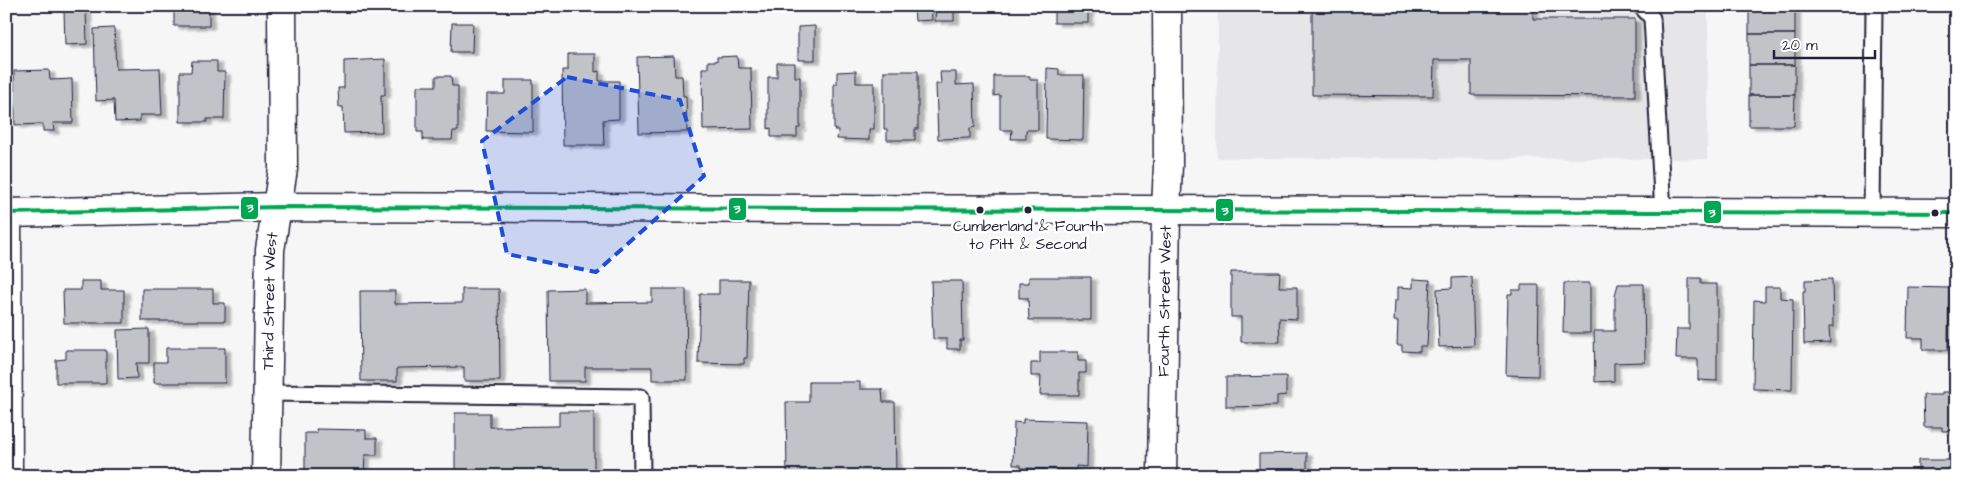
<svg xmlns="http://www.w3.org/2000/svg" width="1962" height="482" viewBox="0 0 1962 482" font-family="'Architects Daughter',sans-serif">
  <defs>
    <filter id="shadow"><feDropShadow dx="5.5" dy="3" stdDeviation="1" flood-color="#0004"/></filter>
  </defs>
  <rect width="100%" height="100%" fill="#f6f6f7"/>
  <filter id="ink" filterUnits="userSpaceOnUse"><feTurbulence type="fractalNoise" baseFrequency=".02" numOctaves="2"/><feDisplacementMap in="SourceGraphic" scale="10" xChannelSelector="R" yChannelSelector="G"/><feConvolveMatrix kernelMatrix="1 2 1 2 8 2 1 2 1" color-interpolation-filters="sRGB"/></filter>
  <g filter="url(#ink)">
    <!-- built -->
    <path fill="#e6e6e9" d="M1218,6H1708L1707,159L1217,158Z"/>
    <!-- building -->
    <path fill="#c2c2c9" stroke="#22223b" filter="url(#shadow)" d="M174,6H209V26H174Z
      M355,6H387V7H355Z
      M914,6H931L932,20L915,21Z
      M936,6H954V21H935Z
      M1054,6H1088V23H1054Z
      M1312,6H1533V19H1635V96L1471,95V60H1434L1433,96L1312,95Z
      M1749,6H1795V34H1749Z
      M1951,6H1956V31L1951,32Z
      M86,10L87,44L65,45L64,11Z
      M452,23H473L472,52H451Z
      M815,26V60H798V27Z
      M114,28L116,69L160,68L162,115H140V121L115,122L114,100L96,101L94,29Z
      M1956,31V62H1951V32Z
      M1749,34H1795V65H1749Z
      M568,54H595V72L599,71V81H619V119L603,120L604,145H563L562,70H568Z
      M674,56L675,76H682L683,96H686L687,132L639,133L637,57Z
      M737,56L738,68H751L752,129L703,130L702,68H708V61H717V57Z
      M385,59V95H381L382,132L344,133L343,107H339L338,88H344V61Z
      M192,61H217V72H225L224,119H207V122H180V72H191Z
      M1951,62H1956V94H1951Z
      M777,63H795V77H800V128H797V137H771V128L768,129V77H777Z
      M1749,65H1795V95H1749Z
      M1047,68L1059,69V75H1084L1083,140L1046,139Z
      M49,70L50,80L72,79L73,123H53L54,131H43V124L15,125L14,71Z
      M856,71V83H874V129H869V140L837,139L838,130H834V84H837V72Z
      M884,71H918V129H915V140H887V129H884Z
      M940,72H956V85L974,84L975,127L970,128V138L938,139L936,84H941Z
      M436,76H451L452,86H458V131H453L452,140H423V132H417V86H436Z
      M994,76H1030V80H1038V130H1026V139H1011L1012,130H1000V95L994,96Z
      M505,80H533V132L486,131L487,94H505Z
      M1749,95H1795L1794,126H1749Z
      M1231,272H1280L1279,287H1297V319L1279,318L1280,342H1241V317H1231Z
      M1029,277H1091V320H1029L1028,298H1019V283H1029Z
      M1472,277L1474,346L1439,347L1437,289L1452,288V278Z
      M1689,278H1701V284H1717V381L1698,380V359H1676L1677,329H1689Z
      M1413,279L1430,280L1427,346H1420V352L1402,351V345H1397L1398,321H1394L1395,300H1398V287L1413,288Z
      M1832,279L1833,327H1829L1830,343L1804,344L1803,291H1805V280Z
      M719,280H749L747,358H744V364L698,363L700,294H719Z
      M81,281H101V290H124V323H64L63,290H81Z
      M931,281H962L963,340H960V349H947V339H933Z
      M1564,283H1590V333H1563Z
      M1618,284H1644L1645,362L1614,363V381L1595,382L1594,331H1615V296Z
      M1521,285H1539L1538,376L1506,375L1508,294H1512V290H1521Z
      M1765,287H1780V298L1793,299L1792,390L1753,389L1754,300L1765,301Z
      M1908,287L1949,288L1948,350H1923V338H1907Z
      M142,289H213V303H225V321H142Z
      M462,289H499L500,381H464V367L397,368V381H361L360,291H395V304L462,303Z
      M585,289V303L652,302V289H686L687,380H652V367H585V381H549L548,290Z
      M149,329V363H136L137,378L118,379L117,330Z
      M166,348H225V383H154V362H166Z
      M66,350H106V383H56V360L66,359Z
      M1040,352H1078V361H1086V373H1079V395H1040L1041,376H1031V363H1040Z
      M1286,376V395L1277,396V406L1226,407V377Z
      M809,382H860V389H882L883,402H895L896,476H787L786,402H809Z
      M1942,392H1956V431H1942V427H1924L1923,395H1942Z
      M559,412H594V476H455V413H490V427L559,426Z
      M1023,419L1088,421L1087,467L1076,466V470L1021,468V465H1013L1014,422L1023,423Z
      M316,429L366,430V438H377V455H365L364,474L305,473V433H317Z
      M1307,453V476H1252V472H1259V454Z
      M1918,460H1956V476H1918Z"/>
    <g fill="none" stroke-linecap="round" stroke-linejoin="round">
      <!-- lane casing -->
      <g stroke="#22223b" stroke-width="19">
        <path id="lane" d="M1641,6L1652,18L1663,213
          M1872,213L1874,6
          M267,393L641,397L642,476"/>
      </g>
      <!-- street casing -->
      <g stroke="#22223b" stroke-width="31">
        <g id="street">
          <path d="M1166,210L1168,165L1167,6"/>
          <path d="M7,213L8,476"/>
          <path id="s1" d="M266,476L270,250L283,169L282,6"/>
        </g>
      </g>
      <!-- secondary casing -->
      <g stroke="#22223b" stroke-width="31">
        <g id="secondary">
          <path d="M6,213L277,207L1956,213"/>
          <path id="s2" d="M1162,476L1166,210"/>
        </g>
      </g>
      <!-- lane -->
      <use href="#lane" stroke="#fff" stroke-width="15"/>
      <!-- street -->
      <use href="#street" stroke="#fff" stroke-width="28"/>
      <!-- secondary -->
      <use href="#secondary" stroke="#fff" stroke-width="28"/>
      <!-- bus-1 casing -->
      <g stroke="#fff" stroke-width="8">
        <path id="bus-1" d="M6,213L277,207L1956,213"/>
      </g>
      <!-- bus-1 -->
      <use href="#bus-1" stroke="#00a651" stroke-width="4"/>
    </g>
  </g>
  <!-- marked area -->
  <path fill="#1d4ed8" fill-opacity="0.2" stroke="#1d4ed8" stroke-width="4" stroke-dasharray="10 6" stroke-linejoin="round" d="M567,77L680,100L704,176L596,272L507,254L482,141Z"/>
  <!-- markers -->
  <g fill="#22223b" stroke="#fff" stroke-width="2">
    <circle cx="980" cy="210" r="4.5"/>
    <circle cx="1028" cy="210" r="4.5"/>
    <circle cx="1935" cy="213" r="4.5"/>
  </g>
  <g text-anchor="middle" dominant-baseline="central" stroke-width="5" stroke-linejoin="round" paint-order="stroke">
    <!-- bus labels -->
    <g font-size="15" fill="#22223b" stroke="#fff">
      <text x="1028" y="226">Cumberland &amp; Fourth<tspan x="1028" dy="18">to Pitt &amp; Second</tspan></text>
    </g>
    <!-- street labels -->
    <g font-size="16" fill="#22223b" stroke="#fff">
      <text stroke="none"><textPath href="#s1" startOffset="175">Third Street West</textPath></text>
      <text stroke="none"><textPath href="#s2" startOffset="175">Fourth Street West</textPath></text>
    </g>
  </g>
  <g stroke="#fff" stroke-width="2">
    <rect x="240" y="196" width="19" height="24" rx="5" fill="#00a651"/>
    <rect x="728" y="197" width="19" height="24" rx="5" fill="#00a651"/>
    <rect x="1215" y="198" width="19" height="24" rx="5" fill="#00a651"/>
    <rect x="1703" y="200" width="19" height="24" rx="5" fill="#00a651"/>
  </g>
  <g font-size="14" text-anchor="middle" font-weight="bold" fill="#fff">
    <text x="250" y="212">3</text>
    <text x="737" y="213">3</text>
    <text x="1225" y="215">3</text>
    <text x="1712" y="217">3</text>
  </g>
  <!-- margin -->
  <rect width="1962" height="482" fill="none" stroke="#fff" stroke-width="25"/>
  <rect x="12" y="12" width="1937" height="457" fill="none" stroke="#22223b" stroke-width="2" filter="url(#ink)"/>
  <!-- scale -->
  <path d="M1774 50v8h101v-8" fill="none" stroke="#22223b" stroke-width="2.5"/>
  <text x="1782" y="50" font-size="15" fill="#22223b" stroke="#ffffff" stroke-width="4" paint-order="stroke">20 m</text>
</svg>
